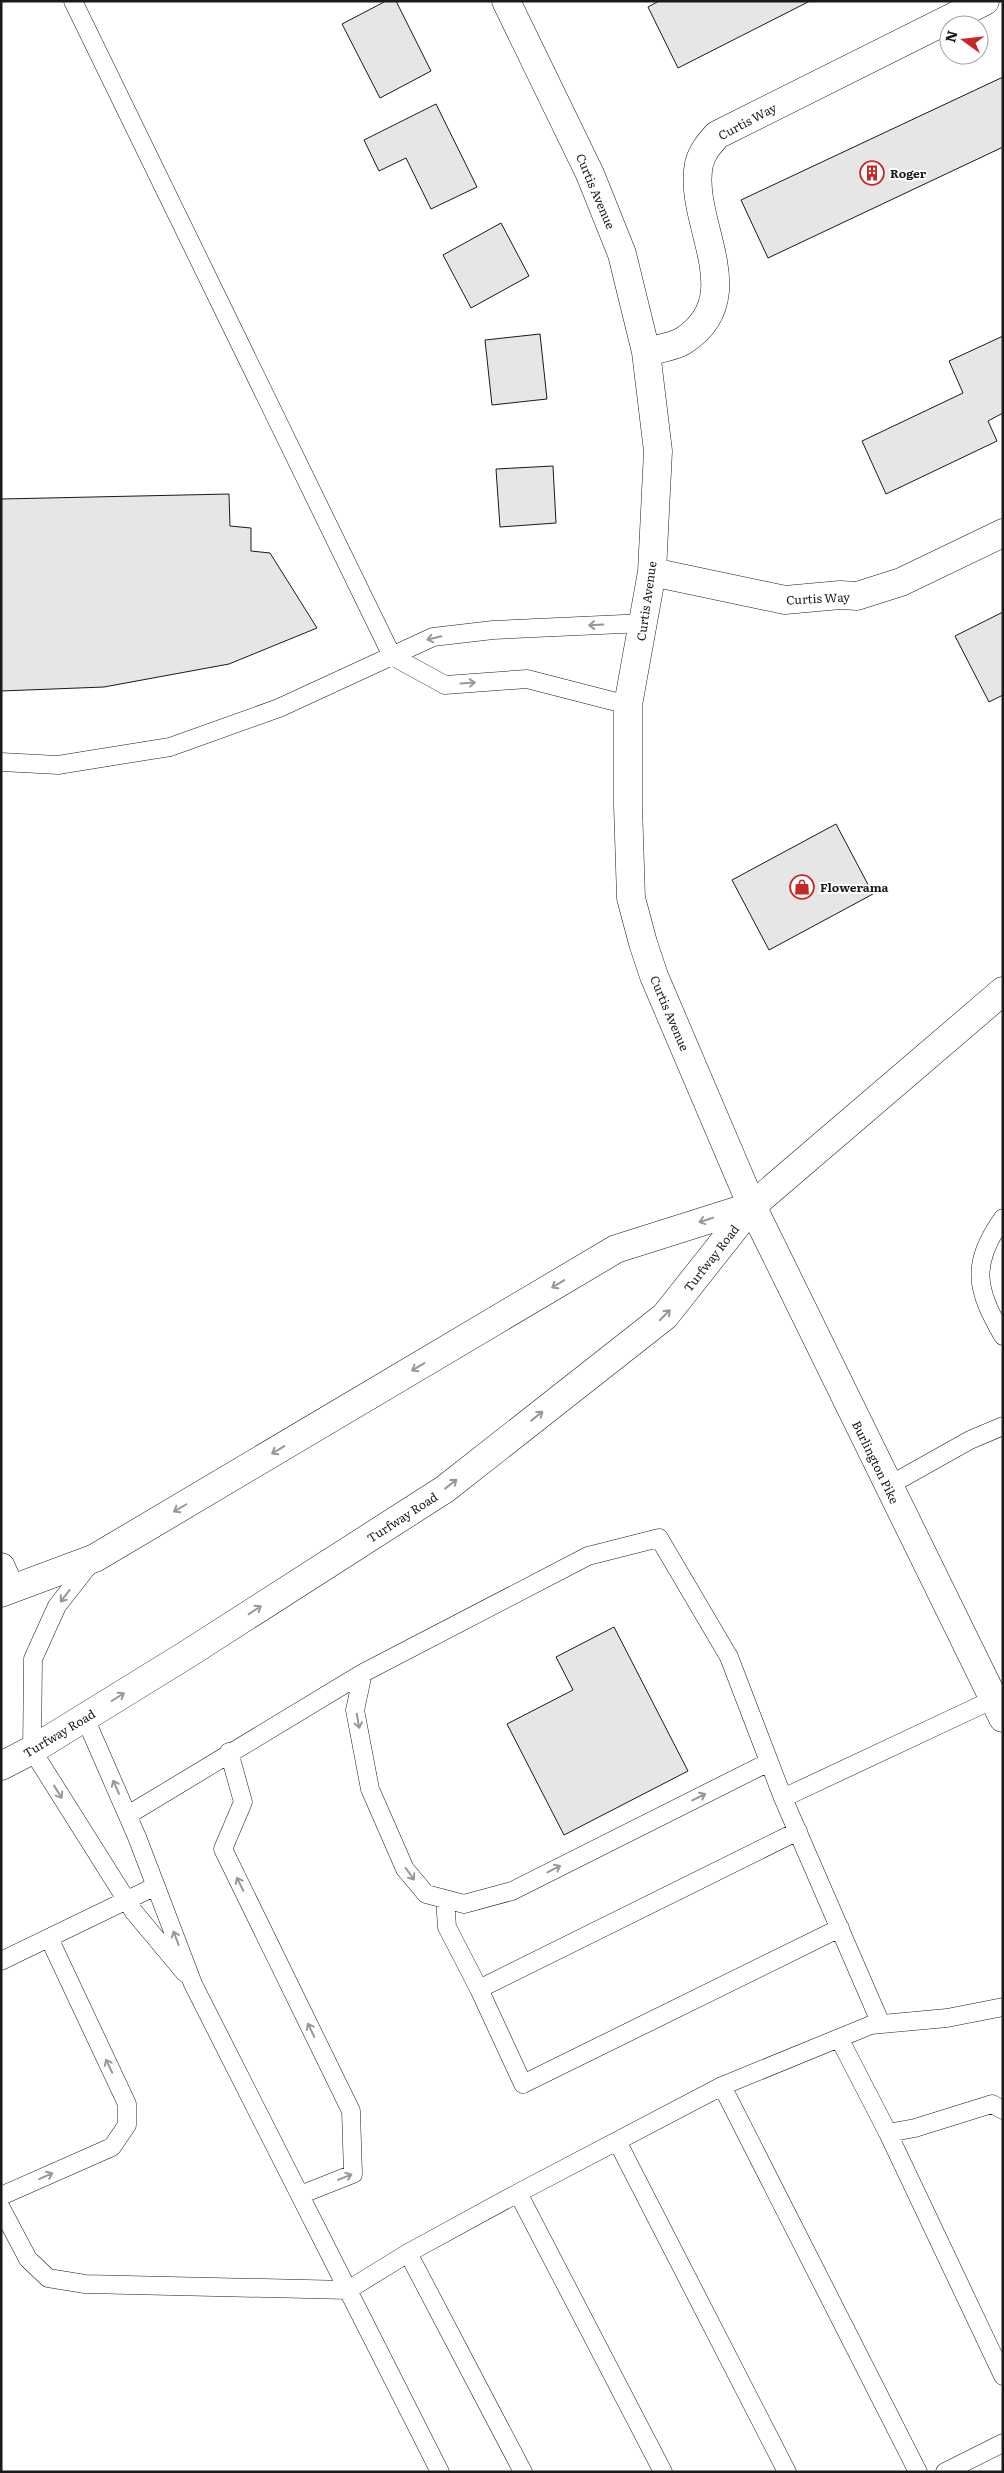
<svg xmlns="http://www.w3.org/2000/svg" width="1004" height="2473" viewBox="0 0 1004 2473" font-family="Literata,serif">
  <rect width="100%" height="100%" fill="#fff"/>
  <!-- building -->
  <path fill="#e6e6e6" stroke="#1a1a1a" d="M386,1H396L431,71L380,98L342,24Z
    M659,1H810L678,68L648,7Z
    M1003,77V147L768,258L741,200Z
    M436,104L477,187L431,209L406,158L379,171L364,140Z
    M501,223L529,276L471,308L443,255Z
    M540,334L547,399L492,405L485,340Z
    M1003,336V413L988,421L997,441L886,494L862,441L963,393L949,361Z
    M553,466L556,523L500,527L496,469Z
    M229,494L230,526L251,528V551L270,553L317,628L229,664L104,687L1,691V499Z
    M1003,612V695L989,702L955,636Z
    M836,824L873,894L769,950L732,880Z
    M614,1627L688,1771L564,1835L507,1724L573,1690L556,1657Z"/>
  <g fill="none" stroke-linecap="round" stroke-linejoin="round">
    <!-- service casing -->
    <g stroke="#1a1a1a" stroke-width="19">
      <path id="service" d="M73,1L392,656L445,685L527,679L628,705
        M1,762L58,765L170,747L279,708L433,637L493,630L645,623
        M1003,1218C970,1265 976,1289 1003,1336
        M888,1486L970,1440L1003,1426
        M93,1560L57,1606L33,1659L32,1750L134,1912L185,1973
        M363,1673L355,1710L370,1789L405,1869L426,1894L464,1904L512,1891L769,1762
        M85,1718L137,1837L193,1984L440,2472
        M229,1752L243,1802L223,1849L351,2111L353,2174L300,2195
        M783,1798L881,2024
        M128,1815L363,1673L588,1556L659,1538L729,1657L783,1798L994,1699
        M445,1899L447,1927L479,1989L798,1831
        M1,1961L156,1886
        M479,1989L523,2084L840,1928
        M839,2038L888,2133L915,2128L992,2104L1003,2110
        M722,2086L918,2472
        M887,2131L1003,2376
        M617,2141L787,2472
        M518,2193L663,2472
        M1,2196L112,2147L127,2125V2104L49,1938
        M1,2208L28,2259L48,2278L85,2284L348,2290L408,2253L518,2193L722,2086L871,2025L947,2018L1003,2007
        M408,2253L523,2472
        M945,2472L1003,2443"/>
    </g>
    <!-- minor casing -->
    <g stroke="#1a1a1a" stroke-width="29">
      <path id="minor" d="M506,1L590,174L622,254L646,352L658,451L652,572L628,705V805L631,898L643,943L654,976L752,1206
        M646,352C657,349 673,347 683,341C752,297 687,222 699,164C702,152 709,144 717,135L985,1
        M652,572L785,600L840,595L857,596L901,582L1003,533
        M1,1567L10,1588"/>
    </g>
    <!-- primary casing -->
    <g stroke="#1a1a1a" stroke-width="29">
      <path id="primary" d="M752,1206L1003,1718
        M1,1593L95,1558L616,1249L752,1206
        M1,1766L32,1750L186,1655L445,1489L665,1316L752,1206L1003,991"/>
    </g>
    <!-- service -->
    <use href="#service" stroke="#fff" stroke-width="18"/>
    <!-- minor -->
    <use href="#minor" stroke="#fff" stroke-width="28"/>
    <!-- primary -->
    <use href="#primary" stroke="#fff" stroke-width="28"/>
  </g>
  <!-- one-way arrows -->
  <defs><path id="oneway-shaft" d="M-6 0H5M1.5-3L5.5 0L1.5 3" fill="none" stroke-width="1.6" stroke-linecap="round" stroke-linejoin="round" transform="scale(1.25)"/></defs>
  <g stroke="#989898">
    <use href="#oneway-shaft" transform="translate(596 625) rotate(177)"/>
    <use href="#oneway-shaft" transform="translate(434 638) rotate(166)"/>
    <use href="#oneway-shaft" transform="translate(468 683) rotate(-4)"/>
    <use href="#oneway-shaft" transform="translate(706 1220) rotate(162)"/>
    <use href="#oneway-shaft" transform="translate(558 1284) rotate(149)"/>
    <use href="#oneway-shaft" transform="translate(665 1315) rotate(-45)"/>
    <use href="#oneway-shaft" transform="translate(418 1367) rotate(149)"/>
    <use href="#oneway-shaft" transform="translate(537 1416) rotate(-38)"/>
    <use href="#oneway-shaft" transform="translate(278 1450) rotate(149)"/>
    <use href="#oneway-shaft" transform="translate(451 1484) rotate(-38)"/>
    <use href="#oneway-shaft" transform="translate(180 1508) rotate(150)"/>
    <use href="#oneway-shaft" transform="translate(65 1596) rotate(128)"/>
    <use href="#oneway-shaft" transform="translate(255 1610) rotate(-33)"/>
    <use href="#oneway-shaft" transform="translate(118 1697) rotate(-32)"/>
    <use href="#oneway-shaft" transform="translate(358 1721) rotate(80)"/>
    <use href="#oneway-shaft" transform="translate(116 1787) rotate(-114)"/>
    <use href="#oneway-shaft" transform="translate(58 1792) rotate(58)"/>
    <use href="#oneway-shaft" transform="translate(699 1797) rotate(-26)"/>
    <use href="#oneway-shaft" transform="translate(554 1869) rotate(-27)"/>
    <use href="#oneway-shaft" transform="translate(410 1874) rotate(54)"/>
    <use href="#oneway-shaft" transform="translate(240 1884) rotate(-116)"/>
    <use href="#oneway-shaft" transform="translate(176 1938) rotate(-111)"/>
    <use href="#oneway-shaft" transform="translate(311 2030) rotate(-116)"/>
    <use href="#oneway-shaft" transform="translate(109 2066) rotate(-115)"/>
    <use href="#oneway-shaft" transform="translate(46 2176) rotate(-24)"/>
    <use href="#oneway-shaft" transform="translate(345 2177) rotate(-22)"/>
  </g>
  <!-- icons -->
  <defs>
    <g id="building-ring" transform="scale(1.25)"><circle r="9.5" fill="#fff" stroke="#c62828" stroke-width="1.5"/><path d="M-4-6H4V6H1V3H-1V6H-4ZM-2.5-4.3h1.7v1.8h-1.7ZM.8-4.3h1.7v1.8H.8ZM-2.5-1h1.7V.8h-1.7ZM.8-1h1.7V.8H.8Z" fill="#c62828"/></g>
    <g id="shop-ring" transform="scale(1.25)"><circle r="9.5" fill="#fff" stroke="#c62828" stroke-width="1.5"/><path d="M-5-2.5h2.3a2.7 3.5 0 0 1 5.4 0H5L5.5 6h-11ZM-1.5-2.5h3a1.5 2.3 0 0 0-3 0Z" fill="#c62828"/></g>
  </defs>
  <g fill-rule="evenodd">
    <use href="#building-ring" x="872" y="173"/>
    <use href="#shop-ring" x="802" y="887"/>
  </g>
  <g text-anchor="middle" dominant-baseline="central" stroke-width="4" stroke-linejoin="round" paint-order="stroke">
    <!-- street labels -->
    <g font-size="12" fill="#1a1a1a" stroke="#fff">
      <text transform="translate(747 121) rotate(-28)">Curtis Way</text>
      <text transform="translate(596 191) rotate(67)">Curtis Avenue</text>
      <text transform="translate(818 598) rotate(-3)">Curtis Way</text>
      <text transform="translate(646 601) rotate(-82)">Curtis Avenue</text>
      <text transform="translate(670 1013) rotate(67)">Curtis Avenue</text>
      <text transform="translate(711 1258) rotate(-52)">Turfway Road</text>
      <text transform="translate(876 1462) rotate(64)">Burlington Pike</text>
      <text transform="translate(402 1517) rotate(-33)">Turfway Road</text>
      <text transform="translate(59 1733) rotate(-31)">Turfway Road</text>
    </g>
    <!-- poi labels -->
    <g font-size="12" font-weight="bold" fill="#1a1a1a" stroke="#fff" text-anchor="start">
      <text x="890" y="173">Roger</text>
      <text x="820" y="887">Flowerama</text>
    </g>
  </g>
  <!-- border -->
  <rect width="1004" height="2473" fill="none" stroke="#1a1a1a" stroke-width="5"/>
  <!-- north arrow -->
  <g transform="translate(964 40) rotate(285)"><circle r="24" fill="#ffffff" stroke="#a3a3a3"/>
  <path d="M0-4L9 19L0 12L-9 19Z" fill="#c62828"/>
  <text y="-8" font-size="14" font-weight="bold" text-anchor="middle" fill="#1a1a1a">N</text>
  </g>
</svg>
